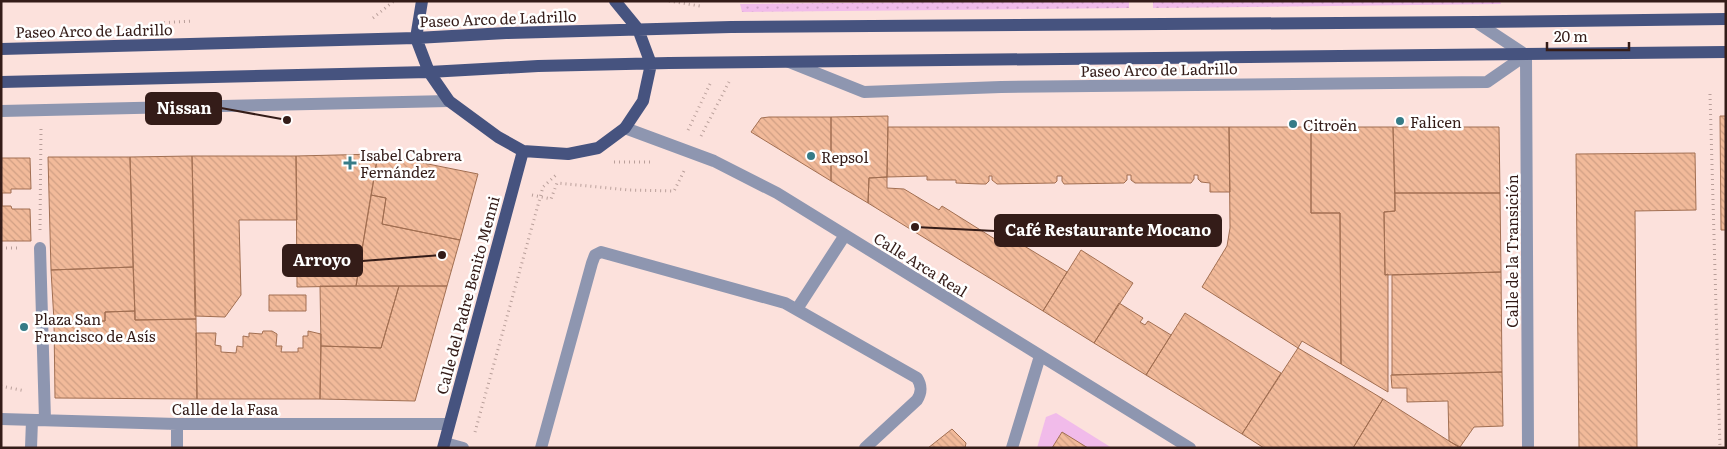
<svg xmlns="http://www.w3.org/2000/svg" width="1727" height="449" viewBox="0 0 1727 449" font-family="Literata,serif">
  <defs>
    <pattern id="grass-dots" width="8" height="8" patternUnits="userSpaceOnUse" patternTransform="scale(1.25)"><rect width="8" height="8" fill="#f1bbea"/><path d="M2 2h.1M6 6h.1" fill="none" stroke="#cfa0c8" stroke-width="1.8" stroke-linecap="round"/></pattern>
    <pattern id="building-back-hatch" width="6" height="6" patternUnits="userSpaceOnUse" patternTransform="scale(1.25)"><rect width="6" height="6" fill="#f2ba9a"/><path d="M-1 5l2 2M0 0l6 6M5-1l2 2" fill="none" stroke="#d09f84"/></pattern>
  </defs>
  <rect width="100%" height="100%" fill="#fce1dc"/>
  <!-- grass -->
  <path fill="url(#grass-dots)" d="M1024,1H1129V8L742,12L740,4Z
    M1153,1H1500L1501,4L1153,8Z"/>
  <!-- park -->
  <path fill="#f1bbea" d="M1056,413L1112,448H1037L1046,417Z"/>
  <!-- building -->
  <path fill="url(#building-back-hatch)" stroke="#a26f52" d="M888,116L887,177L869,178L868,203L831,181V117Z
    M1720,116H1726V230H1721Z
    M769,117H831V181L751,132L761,118Z
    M888,127H1229L1230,192H1210V183L1201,182L1198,179V175H1194V179L1191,183H1135L1131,180V175H1127V180L1124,183L1064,184L1062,181V176H1057V181L1055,183L997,184L992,180V176H989V181L986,184H981L956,183V180H927V176L887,177Z
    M1229,127H1311V213H1340L1341,364L1302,341L1298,348L1202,287L1227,246L1230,228Z
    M1311,127H1393L1395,211L1384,212L1385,275L1388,274V392L1341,364L1340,213H1311Z
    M1393,127H1499L1500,193H1395Z
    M1695,153L1696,210L1635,211L1637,448H1579L1576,154Z
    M378,154L478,174L460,240L382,224L386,198L371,195Z
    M378,154L356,286L297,287L296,156Z
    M192,156H296L297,220H239L241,295L225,317L195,316Z
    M192,156L196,319L135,320L130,157Z
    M48,157H130L133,267L51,270Z
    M1,158H30L31,189H11V193H2V206H11L12,209H30L31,241H1Z
    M887,177V188L904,189L939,210L942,206L998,241L1003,233L1067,272L1043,311L868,203L869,178Z
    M1395,193H1500L1501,272L1385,275L1384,212L1395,211Z
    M371,195L386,198L382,224L460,240L447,286H356Z
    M1081,250L1133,283L1094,343L1043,311Z
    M133,267L135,311L105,312V321H54L51,270Z
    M1501,272L1502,372L1392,375V275Z
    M320,286H399L381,348L321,346Z
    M399,286H447L415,401L320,399L321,346L381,348Z
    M269,295H306V311H269Z
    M1119,303L1143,318L1140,322L1145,325L1148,321L1171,335L1146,375L1094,343Z
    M135,311V320L196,319L197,399L55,398L54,321H105V312Z
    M1185,313L1281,373L1242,434L1146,375Z
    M263,331H272L277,334L276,346H282L281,352H298V348H303V336H308V331L321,334L320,399H197L196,333H216L215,345L221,346V352L236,353L237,346L243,347V336L249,337V333L262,334Z
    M1298,348L1383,399L1353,448H1264L1242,434Z
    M1502,372L1503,426L1474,427L1460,447L1449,441L1448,401L1407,402V388H1392L1391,375Z
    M1383,399L1460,448H1353Z
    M952,429L966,443L965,448H928Z
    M1062,432L1088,448H1052Z"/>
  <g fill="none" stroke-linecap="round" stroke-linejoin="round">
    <!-- path -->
    <path stroke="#b99f9a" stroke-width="3" stroke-dasharray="1 4" stroke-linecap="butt" d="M669,1L700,6
      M373,18L394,1
      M159,23L193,21
      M1710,94L1720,448
      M688,130L711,82
      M701,136L729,82
      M614,162H653
      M532,195L551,199L557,183L629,190L674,191L684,171
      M40,230L41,128
      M1,248H20
      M1,386L25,391
      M475,432L543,187L557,174"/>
    <!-- minor -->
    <path stroke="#8e96b0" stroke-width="12" d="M1476,22L1526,55
      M1526,55L1528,448
      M789,62L864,92L1001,87L1487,82L1526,55
      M1,111L449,101
      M625,128L714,161L777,193L1190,448
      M40,248L45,420
      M797,309L845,235
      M1,419L177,424H449
      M445,443L463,448
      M31,448L32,420
      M177,448V424
      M541,448L592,263L595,255L601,252L785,303L917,378C922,386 922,392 917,400L865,448
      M1012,448L1040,356"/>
    <!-- major -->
    <path stroke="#46537f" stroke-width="12" d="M422,1L416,38L429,72L449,101L498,137L523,151L568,154L598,148L625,128L643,101L651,64L638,29L615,1
      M1,49L416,38L506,33L731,27L1476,22L1726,19
      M1,82L429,72L538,66L669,63L1726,52
      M443,448L523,151"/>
  </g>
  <!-- markers -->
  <g fill="#357b87" stroke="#fff" stroke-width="2">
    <circle cx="1400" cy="121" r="5"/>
    <circle cx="1293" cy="124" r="5"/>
    <circle cx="811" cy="156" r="5"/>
    <path d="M347.5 155.5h5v5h5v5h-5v5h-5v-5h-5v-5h5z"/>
    <circle cx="24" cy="327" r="5"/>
  </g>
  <g text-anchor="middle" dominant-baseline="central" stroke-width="5" stroke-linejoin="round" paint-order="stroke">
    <!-- street labels -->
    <g font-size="15" fill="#341c18" stroke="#fff">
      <text transform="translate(498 18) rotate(-2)">Paseo Arco de Ladrillo</text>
      <text transform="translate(94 30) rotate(-1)">Paseo Arco de Ladrillo</text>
      <text transform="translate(1159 69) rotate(-1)">Paseo Arco de Ladrillo</text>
      <text transform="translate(1511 251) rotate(-90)">Calle de la Transición</text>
      <text transform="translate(921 264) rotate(32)">Calle Arca Real</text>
      <text transform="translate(467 295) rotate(-75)">Calle del Padre Benito Menni</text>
      <text x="225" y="408">Calle de la Fasa</text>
    </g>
    <!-- poi labels -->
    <g font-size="15" fill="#341c18" stroke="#fff" text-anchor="start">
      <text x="1410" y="121">Falicen</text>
      <text x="1303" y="124">Citroën</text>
      <text x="360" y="154">Isabel Cabrera<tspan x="360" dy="17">Fernández</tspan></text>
      <text x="821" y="156">Repsol</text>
      <text x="34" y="318">Plaza San<tspan x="34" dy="17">Francisco de Asís</tspan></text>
    </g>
  </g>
  <!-- callouts -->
  <path fill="none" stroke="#341c18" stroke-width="2" d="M287 120L221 108M915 227L995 231M442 255L362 261"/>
  <g fill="#341c18" stroke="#fff" stroke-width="2">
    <circle cx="287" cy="120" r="5"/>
    <circle cx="915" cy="227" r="5"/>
    <circle cx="442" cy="255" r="5"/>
  </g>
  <g fill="#341c18" stroke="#341c18" stroke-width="2">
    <rect x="146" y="93" width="75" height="31" rx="5"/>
    <rect x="995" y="215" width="226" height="31" rx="5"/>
    <rect x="283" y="245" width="79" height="31" rx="5"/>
  </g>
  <g font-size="16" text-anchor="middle" font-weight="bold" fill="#fff">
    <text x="184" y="114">Nissan</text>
    <text x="1108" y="236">Café Restaurante Mocano</text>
    <text x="322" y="266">Arroyo</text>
  </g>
  <!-- border -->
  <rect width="1727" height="449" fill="none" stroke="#341c18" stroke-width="5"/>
  <!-- scale -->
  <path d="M1547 42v8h82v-8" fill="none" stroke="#341c18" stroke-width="2.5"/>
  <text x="1554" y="42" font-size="15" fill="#341c18" stroke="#ffffff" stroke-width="4" paint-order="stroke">20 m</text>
</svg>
